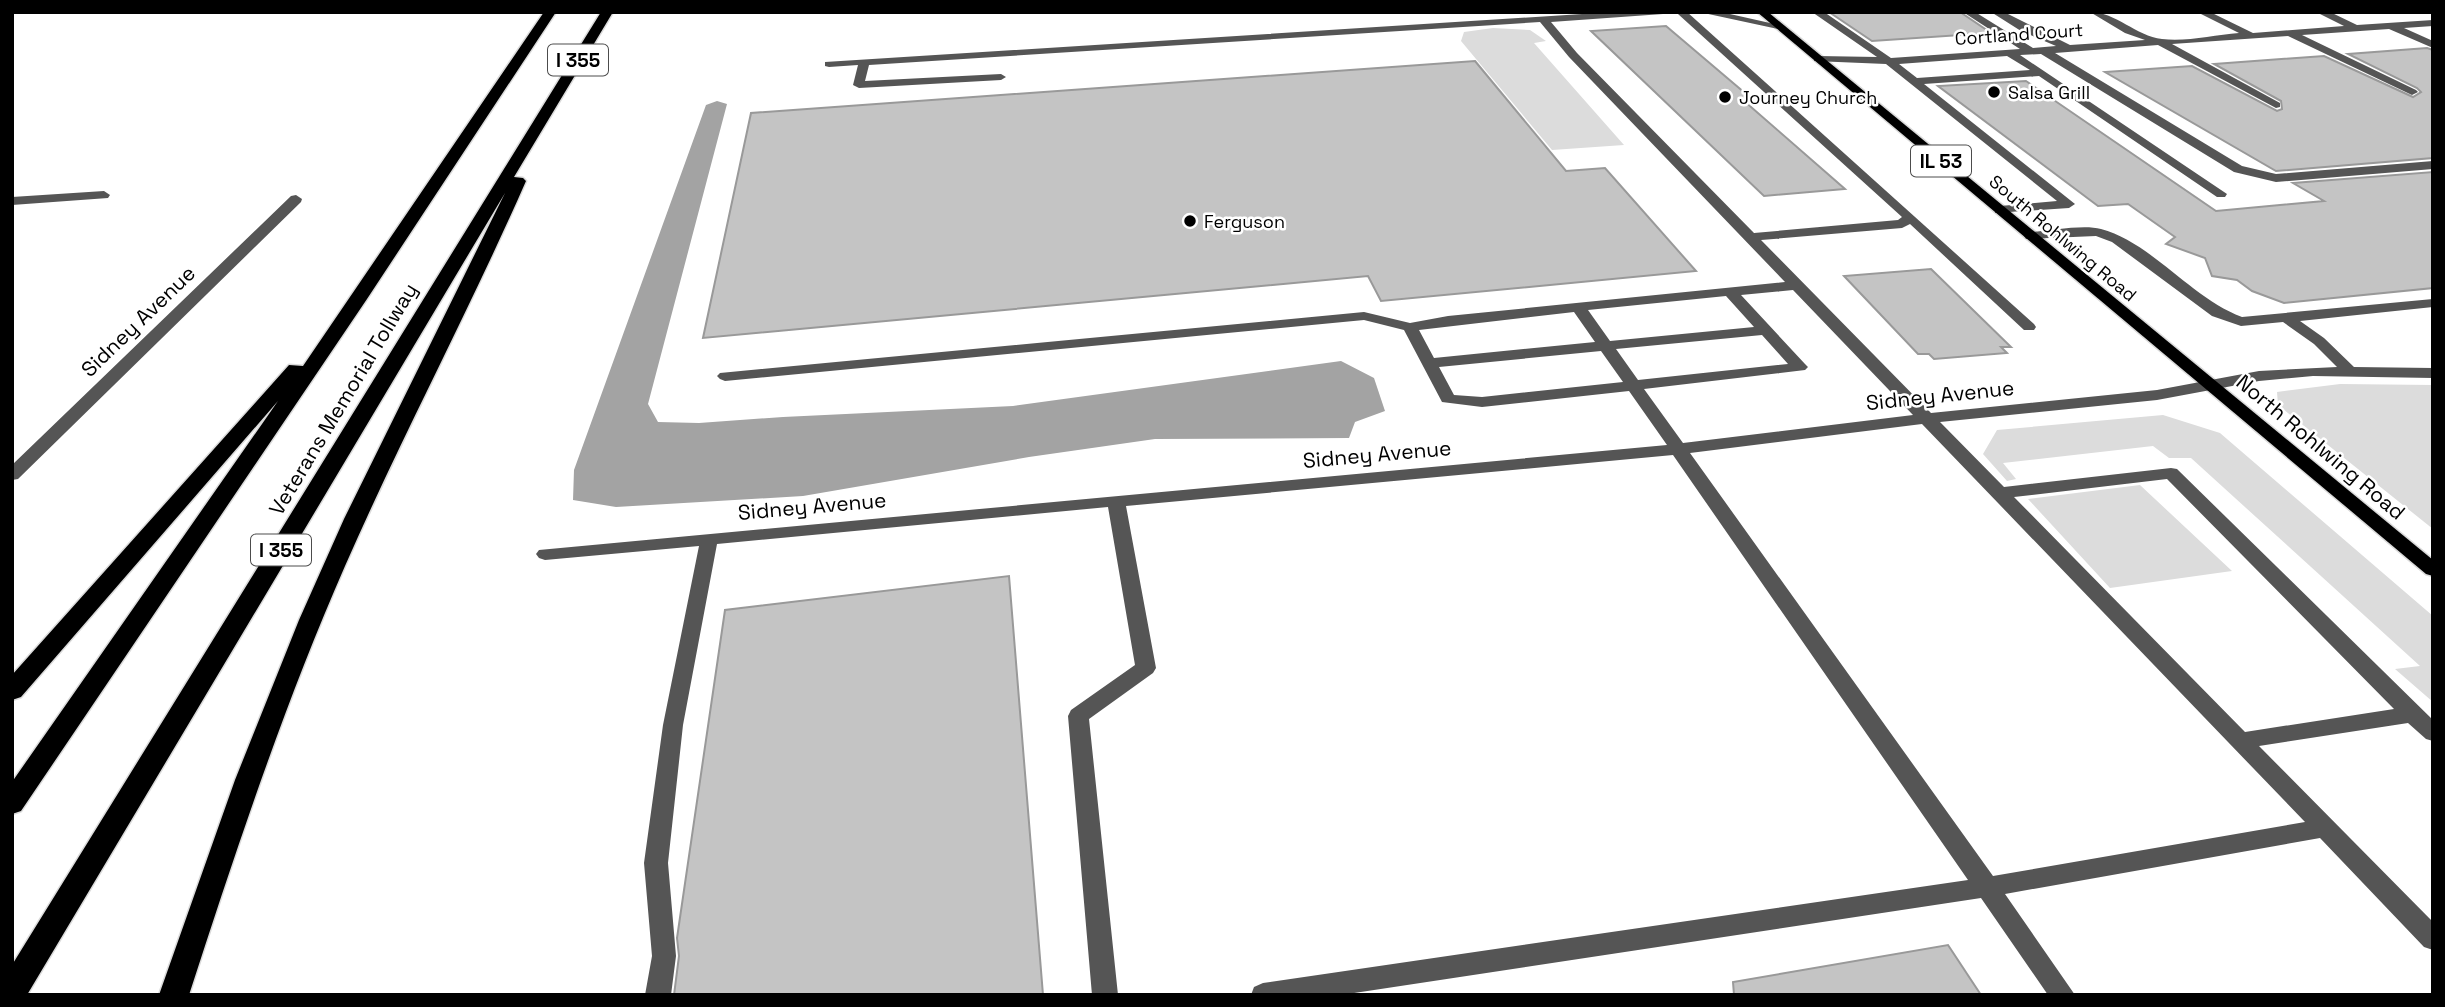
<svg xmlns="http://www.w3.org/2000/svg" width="2445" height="1007" viewBox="0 0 2445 1007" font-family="'Space Grotesk',sans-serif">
  <rect width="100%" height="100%" fill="#fff"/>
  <!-- green -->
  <path fill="#dcdcdc" d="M1493,28L1530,30L1546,41L1534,43L1624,145L1552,150L1461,41L1464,32Z
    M2340,384L2433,385V529L2278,405L2277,392Z
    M2163,415L2220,433L2433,616V702L2395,669L2420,666L2191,458H2169L2153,446L2003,463L2016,479L2007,481L1983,454L1997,430Z
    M2140,485L2232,571L2110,588L2028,499Z"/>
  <!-- water -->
  <path fill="#a3a3a3" d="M717,101L727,104L648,404L658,422L699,423L783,417L1013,406L1341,361L1374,378L1385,411L1355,422L1349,438L1155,439L1029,457L803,496L616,507L573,500L574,470L706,105Z"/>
  <!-- building -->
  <path fill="#c4c4c4" stroke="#999" stroke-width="2" d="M1829,12H1960L1991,33L1872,41Z
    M1666,26L1752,99L1743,100L1845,189L1764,196L1591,31Z
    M2427,48L2433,50V158L2276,171L2105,72L2192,66L2277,111L2282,109L2281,101L2214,64L2324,56L2413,97L2421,92L2417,88L2348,54Z
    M1475,61L1566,171L1605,168L1696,271L1381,301L1368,276L703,338L751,113Z
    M2026,81L2216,211L2324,201L2293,183L2433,172V288L2284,303L2252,291L2237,280L2212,276L2205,258L2166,244L2175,237L2128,204L2098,206L1938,86Z
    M1931,269L2011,347H2001L2007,353L1934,359L1929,354H1918L1844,276Z
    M1009,576L1043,995H674L679,956L677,938L725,610Z
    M1948,945L1981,995H1734L1733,982Z"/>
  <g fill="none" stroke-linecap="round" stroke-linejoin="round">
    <!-- major casing -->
    <g stroke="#dbdbdb" stroke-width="3">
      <path id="major" d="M1757,12H1768L2433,560V576L2426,574Z"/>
    </g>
    <!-- highway casing -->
    <g stroke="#dbdbdb" stroke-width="3">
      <path id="highway" d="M544,12H556L367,299L21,811L12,814V782L278,401L21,697L12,700V675L289,365L303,366Z
        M601,12H613L514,177L523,178L526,181C469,311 402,436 345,566C284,705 236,850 189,995H159L235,780L299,620L344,519L505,193L27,995H12V965Z"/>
    </g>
    <!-- minor -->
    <path fill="#555" fill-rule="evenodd" d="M1613,12H1687L2034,324L2036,327L2034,330H2024L1910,224L1902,228L1761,240L1931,413L2157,390L2259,371L2337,367L2314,344L2283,322L2241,326L2212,316L2112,242L2096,236L2026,239L2024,236L2031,232C2050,231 2083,224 2101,229C2151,242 2191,298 2242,317L2433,299V307L2300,321L2324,338L2354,367L2433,368V378L2313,376L2259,381L2157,400L1940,422L2004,487L2171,468L2177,469L2433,720V741L2426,739L2408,723L2259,746L2433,922V950L2424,947L2320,838L2005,894L2075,995H2048L1981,898L1341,995H1251L1254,987L1263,983L1968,880L1673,455L1126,506L1156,668L1153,673L1089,719L1118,995H1092L1068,716L1071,710L1135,665L1108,507L717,544L683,725L668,863L676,956L671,995H645L652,956L644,863L663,725L699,546L545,560L539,558L536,554L539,550L1667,445L1629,391L1482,407L1442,402L1404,330L1364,320L725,381L720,379L717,376L720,373L1364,312L1410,323L1448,316L1785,282L1569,57L1540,22L869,65L865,81L1001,74L1006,77L1001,80L859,88L853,85L858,65L829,67L825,66V62ZM1677,13L1678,14L1902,217L1898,220L1754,233L1577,53L1551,22ZM1793,290L1913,415L1683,443L1644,389L1805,370L1808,367L1805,364L1741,295ZM1726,296L1754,327L1610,341L1588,310ZM1574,312L1595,342L1434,358L1419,330ZM1762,335L1788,364L1638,380L1616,349ZM1601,351L1623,382L1482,397L1454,395L1439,367ZM1922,424L2305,822L1993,876L1690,453ZM2167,479L2394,709L2245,732L2014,497Z
      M1699,12H1721L1783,26L1778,29Z
      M1812,12H1824L1891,58L2020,49L1963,12H1975L2033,48L2056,46L2021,31L1991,12H2004L2070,45L2145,40L2125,33L2090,12C2116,12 2136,36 2162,39C2186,42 2214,35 2239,33L2197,12H2210L2253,33L2344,26L2316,12H2330L2357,25L2433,20V26L2404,28L2433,41V48L2389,29L2302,35L2416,90L2418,92L2412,95L2288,36L2172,44L2280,103V107L2276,108L2158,45L2055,53L2242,166L2276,174L2433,161V169L2276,182L2234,172L2041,54L2020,55L2227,194L2225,197H2217L2039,76L1924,84L2075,204L2069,208L1995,213V207L2000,206L2057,201L1886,64L1814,61V57L1818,56L1877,57ZM2007,56L2030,70L1917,78L1899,64Z
      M104,191L110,195L108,198L12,205V197Z
      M296,195L302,199L301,202L18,479L12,480V465L291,196Z"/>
    <!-- major -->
    <use href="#major" fill="#000" fill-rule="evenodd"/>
    <!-- highway -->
    <use href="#highway" fill="#000" fill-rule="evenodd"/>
  </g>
  <!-- markers -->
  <g fill="#000" stroke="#fff" stroke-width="2.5">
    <circle cx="1994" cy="92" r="7"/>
    <circle cx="1725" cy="97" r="7"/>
    <circle cx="1190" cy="221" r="7"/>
  </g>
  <g text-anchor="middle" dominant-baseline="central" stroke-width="5" stroke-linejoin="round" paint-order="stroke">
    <!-- far-street labels -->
    <g font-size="18" fill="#000" stroke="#fff">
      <text transform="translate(2019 34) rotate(-4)">Cortland Court</text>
      <text transform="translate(2063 238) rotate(40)">South Rohlwing Road</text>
    </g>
    <!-- far-poi labels -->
    <g font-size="18" fill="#000" stroke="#fff" text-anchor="start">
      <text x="2008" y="92">Salsa Grill</text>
      <text x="1739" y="97">Journey Church</text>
      <text x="1204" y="221">Ferguson</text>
    </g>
    <!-- shield labels -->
    <g fill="#fff" stroke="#4c4c4c" stroke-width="2">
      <rect x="548" y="44.5" width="60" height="31" rx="5"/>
      <rect x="1911" y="145.5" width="60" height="31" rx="5"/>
      <rect x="251" y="534.5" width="60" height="31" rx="5"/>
    </g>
    <g font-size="19" font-weight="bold" fill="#000">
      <text x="578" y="60">I 355</text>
      <text x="1941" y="161">IL 53</text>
      <text x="281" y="550">I 355</text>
    </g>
    <!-- street labels -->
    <g font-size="21" fill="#000" stroke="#fff">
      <text transform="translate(138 321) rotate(-44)">Sidney Avenue</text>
      <text transform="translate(1940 395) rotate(-6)">Sidney Avenue</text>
      <text transform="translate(343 399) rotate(-59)">Veterans Memorial Tollway</text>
      <text transform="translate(2321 447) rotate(40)">North Rohlwing Road</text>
      <text transform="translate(1377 454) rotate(-5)">Sidney Avenue</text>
      <text transform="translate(812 506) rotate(-5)">Sidney Avenue</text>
    </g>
  </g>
  <!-- border -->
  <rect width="2445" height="1007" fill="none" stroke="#000000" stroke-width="28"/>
</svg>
